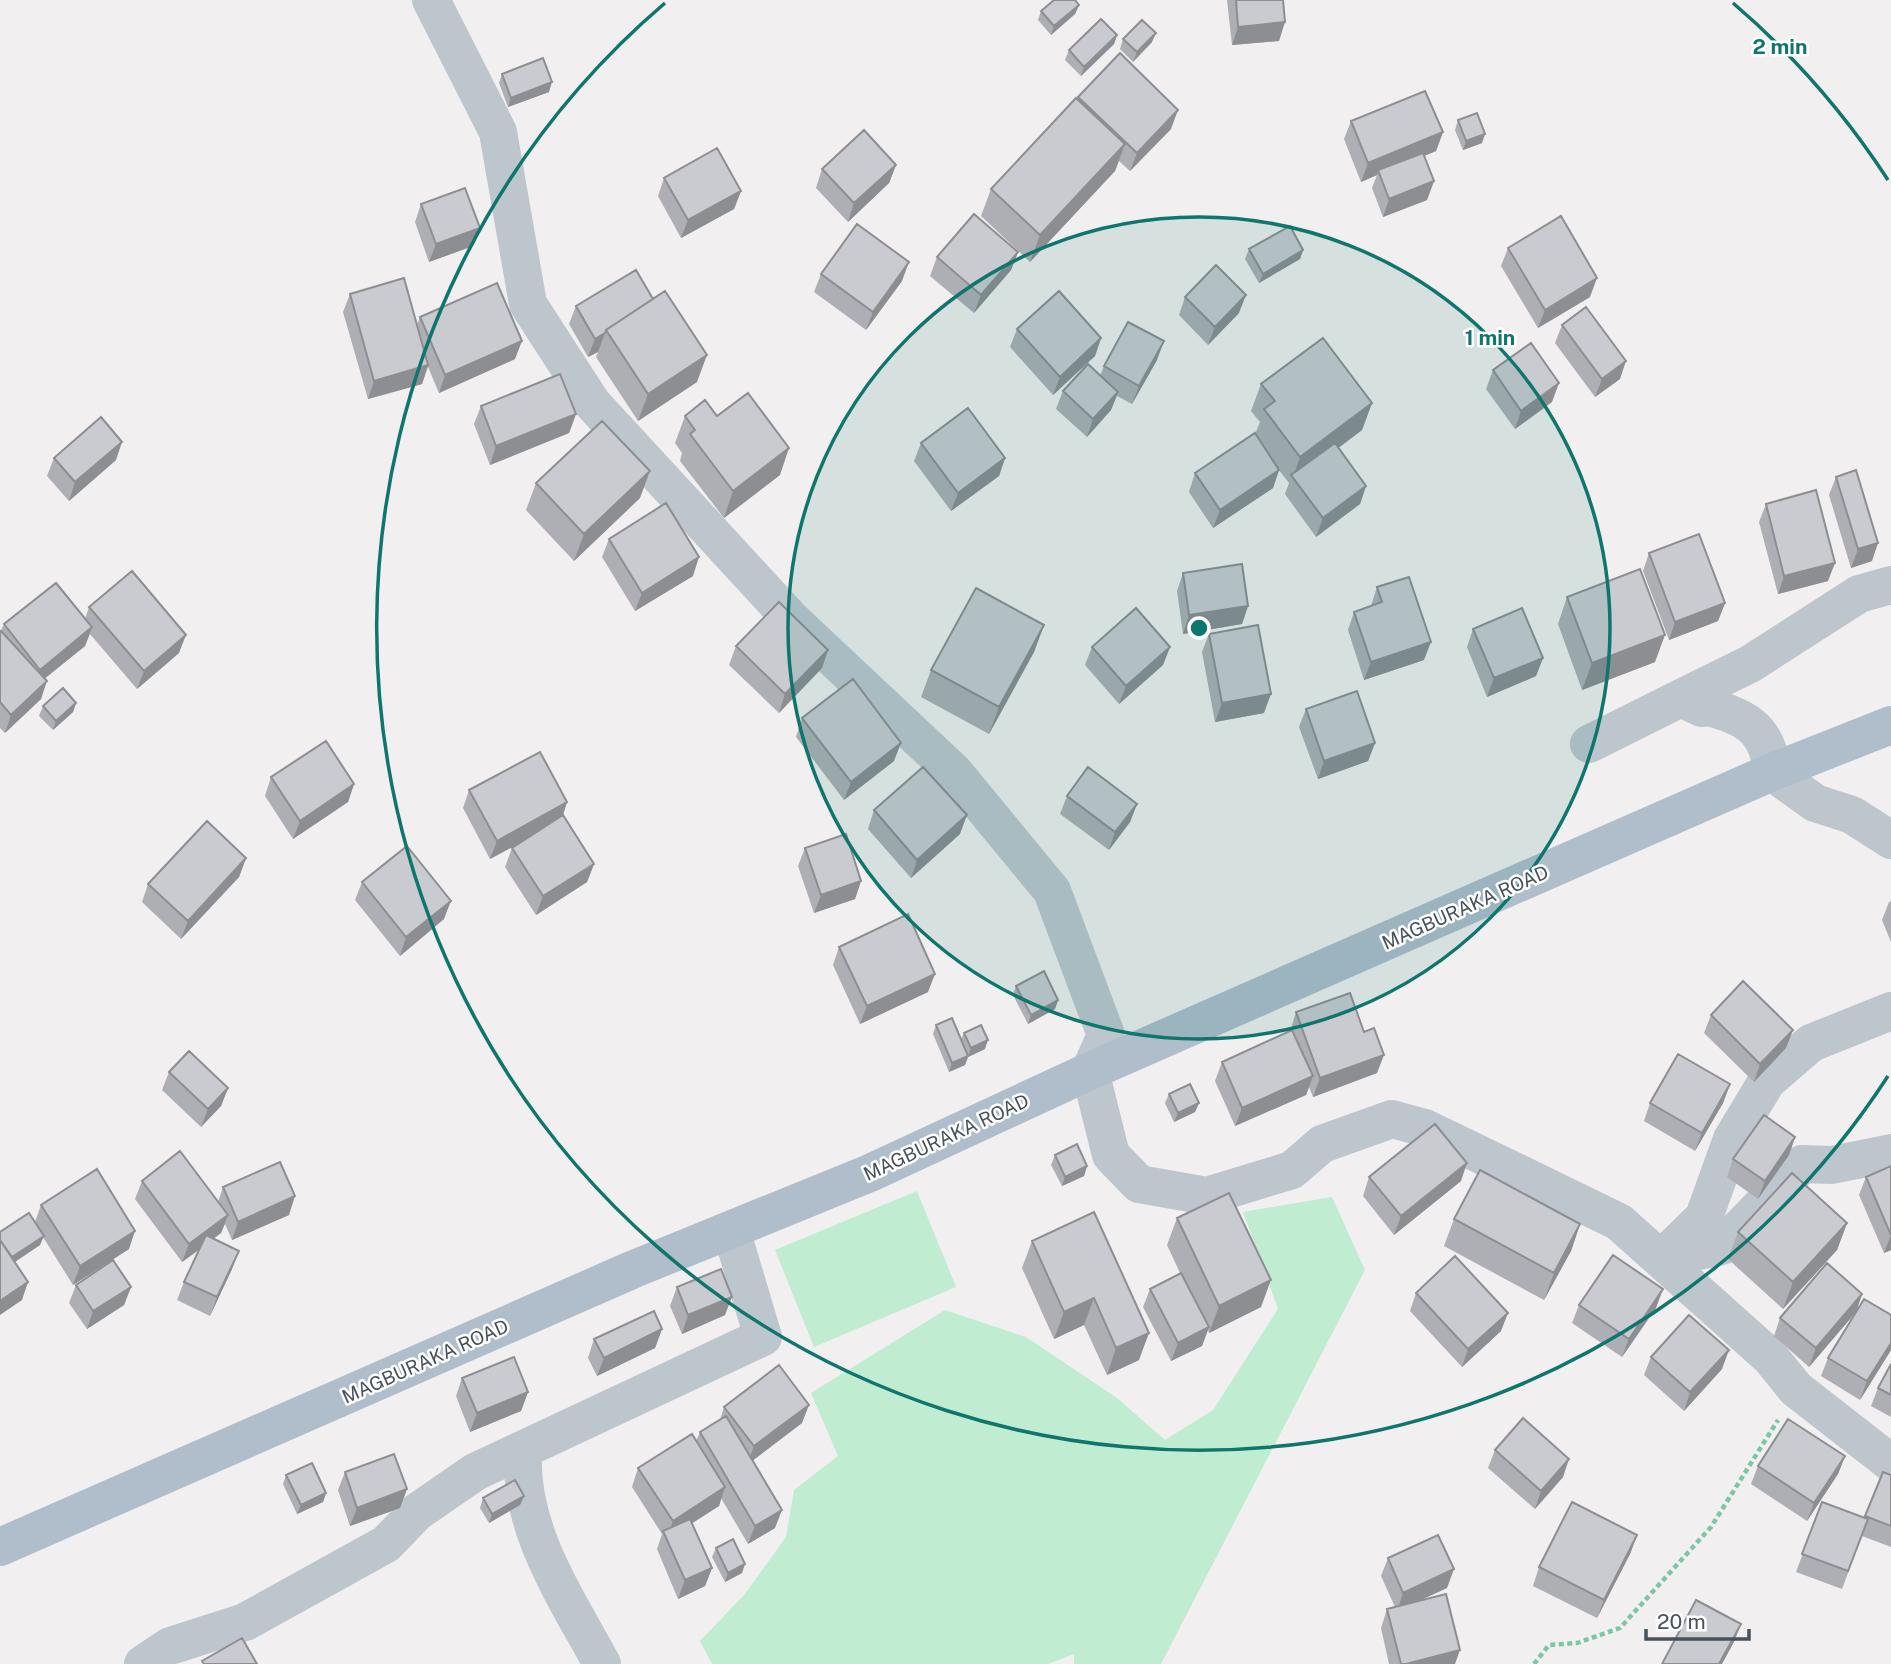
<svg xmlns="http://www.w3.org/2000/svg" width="1891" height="1664" viewBox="0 0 1891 1664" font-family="'Public Sans',sans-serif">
  <rect width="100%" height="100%" fill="#f1efef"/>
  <!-- green -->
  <path fill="#c0ecd2" d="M917,1191L956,1287L814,1347L775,1250Z
    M1332,1197L1365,1270L1161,1664H1074V1654L1048,1664H712L700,1641L745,1594L786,1537L794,1490L838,1456L811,1393L945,1310L1026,1337L1117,1398L1165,1440L1213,1410L1278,1309L1243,1212Z"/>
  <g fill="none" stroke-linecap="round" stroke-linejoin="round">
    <!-- path -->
    <path stroke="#7bc7a3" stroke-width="4.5" stroke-dasharray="5 3.5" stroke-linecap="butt" d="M1534,1664L1549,1645L1577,1643L1620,1628L1711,1527L1778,1420"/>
    <!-- minor -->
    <path stroke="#bec6cd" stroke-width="38" d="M431,0L498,132L528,304L592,403L791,619L954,772L1052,891L1106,1035L1090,1071L1111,1155L1139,1184L1207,1196L1292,1170L1322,1144L1392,1119L1425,1128L1619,1222L1770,1357L1796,1389L1891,1463
      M1891,585L1859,594L1750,664L1681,698C1728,715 1767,714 1772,772L1815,803L1852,815L1891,840
      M1589,744L1681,698L1702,708
      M1891,1011L1811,1043L1767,1081L1732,1139L1704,1217L1661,1259L1722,1246L1802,1164L1832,1165L1891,1153
      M523,1452C519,1530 566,1597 602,1664
      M143,1664L170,1646L245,1622L386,1544L417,1512L475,1472L763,1337L731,1230"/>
    <!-- primary -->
    <path stroke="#b0becc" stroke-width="38" d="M0,1547L634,1269L870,1173L1090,1071L1772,772L1891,725"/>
  </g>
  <!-- wall -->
  <path fill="#adafb4" d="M1227,0H1283L1279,41L1232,45Z
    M1079,5L1075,14L1051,35L1038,20L1041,11Z
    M1117,35L1114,44L1081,76L1065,60L1069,50Z
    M1123,39L1152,42L1133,62L1120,49Z
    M502,74L549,92L508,107L499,83Z
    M1078,97L1171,129L1130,171L1119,161L1115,171L1030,262L981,216L991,189L1078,99Z
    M1458,120L1482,143L1463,150L1455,130Z
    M1351,121L1443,132L1436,151L1424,156L1434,181L1427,200L1383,217L1372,188L1377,175L1361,182L1344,139Z
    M896,165L889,183L848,222L816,188L822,169Z
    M664,178L741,191L734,209L681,238L658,196Z
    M421,204L473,246L429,262L415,222Z
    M1508,248L1590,297L1538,328L1501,266Z
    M1249,249L1303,250L1300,259L1259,283L1245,259Z
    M1018,252L1011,270L974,313L930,276L937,257Z
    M821,274L902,281L866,330L814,292Z
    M350,294L417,325L420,317L515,359L439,393L428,367L422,384L368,399L343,312Z
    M1185,297L1239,313L1208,345L1179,315Z
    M576,306L697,382L638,421L596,357L598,352L588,357L569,324Z
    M1562,325L1620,379L1595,397L1555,343Z
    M1017,329L1101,338L1095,356L1053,395L1010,347Z
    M1157,360L1132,404L1117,396L1111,410L1087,437L1056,409L1063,391L1100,376L1104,366Z
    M1493,370L1552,402L1515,429L1486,389Z
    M1261,384L1372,403L1362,430L1338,448L1366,486L1360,504L1316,537L1285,494L1289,483L1279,470L1273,488L1213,528L1189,492L1195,473L1255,434L1260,422L1251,411Z
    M481,406L576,414L569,433L490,465L474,424Z
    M685,416H717L780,475L724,518L680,461L682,453L675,443Z
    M921,443L1005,458L999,476L951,511L914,461Z
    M54,458L116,460L69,501L47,476Z
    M1836,477L1872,561L1851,568L1829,495Z
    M536,483L640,498L574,561L526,510Z
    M1766,504L1828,581L1778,594L1759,522Z
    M609,539L693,576L635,611L602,557Z
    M1649,553L1725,603L1718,621L1669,640L1643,571Z
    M1183,573L1248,606L1242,624L1183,634L1177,591Z
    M1377,587L1424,660L1364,680L1348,630L1354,612L1371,606Z
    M1567,597L1655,662L1582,690L1558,624Z
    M89,607L179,653L137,689L90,634L85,646L45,678L41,699L5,733L0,728V632L4,624L85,619Z
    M1044,625L1034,652L989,734L921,697L931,670Z
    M1473,629L1543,658L1536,676L1487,697L1467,647Z
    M1209,634L1264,713L1215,722L1202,652Z
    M736,646L828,650L822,668L779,713L729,665Z
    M1092,647H1170L1163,665L1119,704L1085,665Z
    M76,703L73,712L53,730L39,716L43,706Z
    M1306,709L1375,743L1368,761L1318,779L1299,727Z
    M802,718L894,761L844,800L796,737Z
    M271,777L354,784L348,802L293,839L265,796Z
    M469,790L567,802L563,815L594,864L587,882L536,915L505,867L512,848L520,843L490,859L463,808Z
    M1067,796L1137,804L1130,822L1109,850L1060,814Z
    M874,810L960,834L911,878L868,829Z
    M805,848L861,881L855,899L814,913L798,866Z
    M246,858L239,877L181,939L142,902L148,884Z
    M362,882L444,919L400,956L355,900Z
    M1891,901V942L1882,920L1889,902Z
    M839,947L928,992L860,1024L833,965Z
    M1016,986L1058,1000L1055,1009L1028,1024L1013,995Z
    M1296,1012L1377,1073L1313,1097L1309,1087L1306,1095L1235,1126L1215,1081L1222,1062L1290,1032Z
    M1711,1015L1793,1030L1786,1048L1754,1082L1704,1033Z
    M936,1025L961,1039L964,1033L985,1049L968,1057L965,1065L949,1072L933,1034Z
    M169,1072L228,1088L221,1106L201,1127L162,1090Z
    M1730,1084L1723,1103L1695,1151L1644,1121L1650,1103Z
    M1169,1094L1199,1103L1195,1112L1174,1122L1165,1103Z
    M1795,1137L1789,1155L1758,1199L1727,1177L1733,1159Z
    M1055,1155L1087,1166L1084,1176L1062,1186L1051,1165Z
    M1891,1166V1250L1884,1253L1859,1195L1866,1177Z
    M1369,1177L1461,1181L1394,1235L1363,1196Z
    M142,1181L218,1202L223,1187L289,1215L232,1240L225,1224L221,1233L213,1239L232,1269L210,1316L177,1300L184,1282L199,1250L182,1262L135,1199Z
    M41,1205L129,1249L73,1285L43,1237L40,1245L15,1262L22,1300L0,1232L35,1222Z
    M1094,1212L1139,1360L1107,1375L1084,1325L1054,1339L1022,1268L1032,1241Z
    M1177,1218L1261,1307L1209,1333L1208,1330L1202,1346L1171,1361L1143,1307L1150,1289L1180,1273L1167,1245Z
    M1454,1219L1580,1224L1571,1251L1544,1300L1444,1246Z
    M1847,1223L1837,1250L1783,1309L1728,1259L1738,1232Z
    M76,1285L131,1287L124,1305L87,1329L69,1303Z
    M677,1287L725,1315L682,1334L670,1306Z
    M1416,1293L1501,1331L1462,1367L1410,1311Z
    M1862,1294L1856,1312L1809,1367L1774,1336L1780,1318Z
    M1579,1305L1656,1308L1622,1357L1572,1323Z
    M662,1329L655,1348L597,1376L588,1358L594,1339Z
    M1891,1350L1860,1400L1821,1376L1828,1358Z
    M1651,1357L1722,1369L1684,1411L1644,1375Z
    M1891,1364V1417L1871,1406L1878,1388Z
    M462,1378L528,1392L521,1411L470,1432L456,1396Z
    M724,1407L802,1423L753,1460L775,1528L748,1544L721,1498L719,1506L692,1523L712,1568L705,1586L678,1599L657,1549L662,1534L632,1487L638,1468L696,1441L700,1432L720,1420Z
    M1495,1450L1563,1477L1535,1509L1488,1468Z
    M1845,1456L1838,1474L1807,1521L1751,1484L1758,1466Z
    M345,1472L407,1489L400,1508L350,1526L338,1490Z
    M286,1475L326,1493L323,1502L297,1514L283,1484Z
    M1891,1475V1547L1862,1536L1842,1589L1796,1572L1822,1502L1864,1518Z
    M524,1496L520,1505L489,1523L480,1508L483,1498Z
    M1637,1535L1630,1554L1597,1618L1533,1586L1539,1567Z
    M716,1548L742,1573L725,1582L712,1557Z
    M1388,1558L1447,1588L1418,1601L1455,1664H1389L1381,1628L1387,1609L1395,1607L1381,1576Z"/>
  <!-- shaded-wall -->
  <path fill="#8d8e92" d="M1079,5L1075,14L1051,35L1054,26Z
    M1285,22L1279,41L1232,45L1238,27Z
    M1156,33L1152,42L1133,62L1137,52Z
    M1117,35L1114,44L1081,76L1084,67Z
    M552,82L549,92L508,107L511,98Z
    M1178,110L1171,129L1130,171L1137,153Z
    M1443,132L1436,151L1380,174L1378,170L1377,175L1361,182L1368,163Z
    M1485,134L1482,143L1463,150L1466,141Z
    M1125,144L1115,171L1030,262L1040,235Z
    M896,165L889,183L848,222L854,203Z
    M1434,181L1427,200L1383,217L1389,199Z
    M741,191L734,209L681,238L688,220Z
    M480,228L473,246L429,262L436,244Z
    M1303,250L1300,259L1259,283L1263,274Z
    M1018,252L1011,270L974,313L981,295Z
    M909,262L902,281L866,330L873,312Z
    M1597,278L1590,297L1538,328L1545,310Z
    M1246,295L1239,313L1208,345L1215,327Z
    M605,333L598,352L588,357L595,339Z
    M1101,338L1095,356L1053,395L1060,377Z
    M522,341L515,359L439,393L445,375Z
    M1164,341L1157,360L1132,404L1139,386Z
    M707,355L697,382L638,421L648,394Z
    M1626,361L1620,379L1595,397L1602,379Z
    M428,365L422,384L368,399L374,381Z
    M1559,383L1552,402L1515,429L1521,411Z
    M1118,392L1111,410L1087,437L1093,419Z
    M1372,403L1362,430L1295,481L1293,477L1300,457Z
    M576,414L569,433L490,465L496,446Z
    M122,442L116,460L69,501L75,482Z
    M789,448L780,475L724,518L733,491Z
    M1005,458L999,476L951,511L958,493Z
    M1279,470L1273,488L1213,528L1220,510Z
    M650,471L640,498L574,561L584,534Z
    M1366,486L1360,504L1316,537L1323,518Z
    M1878,543L1872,561L1851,568L1858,549Z
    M699,557L693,576L635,611L642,593Z
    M1835,563L1828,581L1778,594L1784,576Z
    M1725,603L1718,621L1669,640L1675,622Z
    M1248,606L1242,624L1183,634L1189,615Z
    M1044,625L1034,652L989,734L999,707Z
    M92,627L85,646L33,688L40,670Z
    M186,635L179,653L137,689L144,671Z
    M1665,635L1655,662L1582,690L1592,663Z
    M1431,642L1424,660L1364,680L1371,662Z
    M1170,647L1163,665L1119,704L1126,686Z
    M828,650L822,668L779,713L785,694Z
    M1543,658L1536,676L1487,697L1494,678Z
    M47,681L41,699L5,733L11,715Z
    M1271,694L1264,713L1215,722L1222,703Z
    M76,703L73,712L53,730L56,721Z
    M901,743L894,761L844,800L851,782Z
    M1375,743L1368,761L1318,779L1324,761Z
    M354,784L348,802L293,839L300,821Z
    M567,802L561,821L490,859L497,841Z
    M1137,804L1130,822L1109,850L1115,832Z
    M967,815L960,834L911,878L917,860Z
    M246,858L239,877L181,939L188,921Z
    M594,864L587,882L536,915L543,896Z
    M861,881L855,899L814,913L821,895Z
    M451,901L444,919L400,956L406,937Z
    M935,974L928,992L860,1024L867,1006Z
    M1058,1000L1055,1009L1028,1024L1031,1015Z
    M1793,1030L1786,1048L1754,1082L1760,1064Z
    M988,1040L985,1049L968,1057L965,1065L949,1072L952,1063L968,1057L971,1048Z
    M1384,1055L1377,1073L1313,1097L1320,1078Z
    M1313,1076L1306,1095L1235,1126L1242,1108Z
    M1730,1084L1723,1103L1695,1151L1702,1133Z
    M228,1088L221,1106L201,1127L208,1109Z
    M1199,1103L1195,1112L1174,1122L1178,1113Z
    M1795,1137L1789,1155L1758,1199L1765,1181Z
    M1467,1163L1461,1181L1394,1235L1401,1216Z
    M1087,1166L1084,1176L1062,1186L1065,1177Z
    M295,1196L289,1215L232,1240L238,1222Z
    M228,1215L221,1233L182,1262L189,1244Z
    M1847,1223L1837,1250L1783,1309L1793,1282Z
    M1580,1224L1571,1251L1544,1300L1554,1273Z
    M135,1231L129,1249L73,1285L80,1266Z
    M1891,1235V1250L1884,1253Z
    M44,1236L40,1245L7,1267L11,1258Z
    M239,1251L232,1269L210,1316L217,1297Z
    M1271,1280L1261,1307L1209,1333L1219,1306Z
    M28,1282L22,1300L0,1315V1301Z
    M131,1287L124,1305L87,1329L93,1311Z
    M1663,1289L1656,1308L1622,1357L1629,1339Z
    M1862,1294L1856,1312L1809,1367L1816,1348Z
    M732,1297L725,1315L682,1334L688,1315Z
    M1094,1298L1084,1325L1054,1339L1064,1312Z
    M1508,1313L1501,1331L1462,1367L1468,1349Z
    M1209,1327L1202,1346L1171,1361L1178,1343Z
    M662,1329L655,1348L597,1376L604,1358Z
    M1149,1333L1139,1360L1107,1375L1116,1348Z
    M1891,1343V1350L1860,1400L1867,1381Z
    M1729,1350L1722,1369L1684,1411L1690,1392Z
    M528,1392L521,1411L470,1432L477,1413Z
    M809,1405L802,1423L747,1465L754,1446Z
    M1845,1456L1838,1474L1807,1521L1814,1503Z
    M1569,1459L1563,1477L1535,1509L1541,1491Z
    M725,1487L719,1506L666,1540L673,1521Z
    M407,1489L400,1508L350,1526L357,1508Z
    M326,1493L323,1502L297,1514L301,1505Z
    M524,1496L520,1505L489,1523L492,1514Z
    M782,1510L775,1528L748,1544L755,1526Z
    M1637,1535L1630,1554L1597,1618L1604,1600Z
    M745,1564L742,1573L725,1582L728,1573Z
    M712,1568L705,1586L678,1599L685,1580Z
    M1454,1569L1447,1588L1397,1611L1403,1593Z
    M1741,1624L1734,1642L1722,1664H1719Z
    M1460,1650L1455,1664H1406Z"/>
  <!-- building -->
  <path fill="#c9cbd1" stroke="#8d8e92" stroke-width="2" d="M1054,0H1075L1079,5L1054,26L1041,11Z
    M1236,0H1283L1285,22L1238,27Z
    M1101,19L1117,35L1084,67L1069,50Z
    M1142,20L1156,33L1137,52L1123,39Z
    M1120,53L1178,110L1137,153L1078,97Z
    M543,58L552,82L511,98L502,74Z
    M1425,91L1443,132L1368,163L1351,121Z
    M1076,98L1125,144L1040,235L991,189Z
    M1477,113L1485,134L1466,141L1458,120Z
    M864,130L896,165L854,203L822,169Z
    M717,148L741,191L688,220L664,178Z
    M1423,153L1434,181L1389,199L1378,170Z
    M465,188L480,228L436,244L421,204Z
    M974,214L1018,252L981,295L937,257Z
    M1561,216L1597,278L1545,310L1508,248Z
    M857,224L909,262L873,312L821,274Z
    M1290,226L1303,250L1263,274L1249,249Z
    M1216,265L1246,295L1215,327L1185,297Z
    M636,270L653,299L606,330L605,333L595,339L576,306Z
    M404,278L428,365L374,381L350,294Z
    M497,283L522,341L445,375L420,317Z
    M665,291L707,355L648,394L606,330Z
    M1059,291L1101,338L1060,377L1017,329Z
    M1586,307L1626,361L1602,379L1562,325Z
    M1128,322L1164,341L1139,386L1104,366Z
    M1323,338L1372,403L1300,457L1264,409L1275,401L1261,384Z
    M1531,343L1559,383L1521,411L1493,370Z
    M1088,364L1118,392L1093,419L1063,391Z
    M560,374L576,414L496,446L481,406Z
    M748,393L789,448L733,491L690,434L695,430L685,416L705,400L717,416Z
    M968,408L1005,458L958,493L921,443Z
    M101,417L122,442L75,482L54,458Z
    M602,421L650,471L584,534L536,483Z
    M1255,433L1279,470L1220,510L1195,473Z
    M1335,443L1366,486L1323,518L1291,475Z
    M1856,470L1878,543L1858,549L1836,477Z
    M1816,490L1835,563L1784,576L1766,504Z
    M666,503L699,557L642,593L609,539Z
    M1699,534L1725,603L1675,622L1649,553Z
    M1242,564L1248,606L1189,615L1183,573Z
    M1640,569L1665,635L1592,663L1567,597Z
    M132,571L186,635L144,671L89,607Z
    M1409,577L1431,642L1371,662L1354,612L1382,602L1377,587Z
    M56,583L92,627L40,670L4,624Z
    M976,588L1044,625L999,707L931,670Z
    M779,602L828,650L785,694L736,646Z
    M1136,608L1170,647L1126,686L1092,647Z
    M1522,608L1543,658L1494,678L1473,629Z
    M1258,625L1271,694L1222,703L1209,634Z
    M1,631L47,681L11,715L0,702V632Z
    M853,679L901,743L851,782L802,718Z
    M63,688L76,703L56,721L43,706Z
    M1357,691L1375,743L1324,761L1306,709Z
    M326,741L354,784L300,821L271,777Z
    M540,752L567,802L497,841L469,790Z
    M923,767L967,815L917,860L874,810Z
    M1088,767L1137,804L1115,832L1067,796Z
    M563,815L594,864L543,896L512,848Z
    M207,821L246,858L188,921L148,884Z
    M846,834L861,881L821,895L805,848Z
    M407,846L451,901L406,937L362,882Z
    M908,914L935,974L867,1006L839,947Z
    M1044,971L1058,1000L1031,1015L1016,986Z
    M1743,981L1793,1030L1760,1064L1711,1015Z
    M1350,993L1364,1032L1374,1028L1384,1055L1320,1078L1296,1012Z
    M952,1018L968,1056L952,1063L936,1025Z
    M981,1025L988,1040L971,1048L964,1033Z
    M1292,1030L1313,1076L1242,1108L1222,1062Z
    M189,1051L228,1088L208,1109L169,1072Z
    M1678,1054L1730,1084L1702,1133L1650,1103Z
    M1190,1084L1199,1103L1178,1113L1169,1094Z
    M1764,1115L1795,1137L1765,1181L1733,1159Z
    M1435,1124L1467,1163L1401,1216L1369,1177Z
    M1077,1144L1087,1166L1065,1177L1055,1155Z
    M180,1151L228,1215L189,1244L142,1181Z
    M280,1162L295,1196L238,1222L223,1187Z
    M1891,1166V1235L1866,1177Z
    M97,1169L135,1231L80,1266L41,1205Z
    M1480,1170L1580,1224L1554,1273L1454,1219Z
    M1792,1173L1847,1223L1793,1282L1738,1232Z
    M1229,1193L1271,1280L1219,1306L1177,1218Z
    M1094,1212L1149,1333L1116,1348L1094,1298L1064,1312L1032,1241Z
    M29,1213L44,1236L12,1257L0,1240V1232Z
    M206,1235L239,1251L217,1297L184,1282Z
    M0,1240L28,1282L0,1301Z
    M1613,1255L1663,1289L1629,1339L1579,1305Z
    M1455,1256L1508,1313L1468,1349L1416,1293Z
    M113,1260L131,1287L93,1311L76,1285Z
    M1827,1263L1862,1294L1816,1348L1780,1318Z
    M721,1269L732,1297L688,1315L677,1287Z
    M1181,1273L1209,1327L1178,1343L1150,1289Z
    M1864,1299L1891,1315V1343L1867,1381L1828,1358Z
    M654,1311L662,1329L604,1358L594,1339Z
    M1689,1315L1729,1350L1690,1392L1651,1357Z
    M514,1357L528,1392L477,1413L462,1378Z
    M1891,1364V1395L1878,1388Z
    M779,1365L809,1405L754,1446L724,1407Z
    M726,1416L782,1510L755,1526L700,1432Z
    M1523,1418L1569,1459L1541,1491L1495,1450Z
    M1788,1419L1845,1456L1814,1503L1758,1466Z
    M692,1434L725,1487L673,1521L638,1468Z
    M394,1454L407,1489L357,1508L345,1472Z
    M312,1463L326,1493L301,1505L286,1475Z
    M1883,1472L1891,1475V1526L1865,1516Z
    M515,1480L524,1496L492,1514L483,1498Z
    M1572,1502L1637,1535L1604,1600L1539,1567Z
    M1822,1502L1868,1519L1848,1571L1802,1554Z
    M690,1519L712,1568L685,1580L663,1531Z
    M1438,1535L1454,1569L1403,1593L1388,1558Z
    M733,1539L745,1564L728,1573L716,1548Z
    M1446,1594L1460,1650L1406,1664H1401L1387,1609Z
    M1696,1600L1741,1624L1719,1664H1662Z
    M242,1638L257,1664H204L202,1661Z"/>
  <!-- distance rings -->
  <circle cx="1199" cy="628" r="411" fill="#0f766e" fill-opacity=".12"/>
  <g fill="none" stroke="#0f766e" stroke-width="3.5">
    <circle cx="1199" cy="628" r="411"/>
    <path d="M1888 1076A822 822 0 1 1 665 3M1733 3A822 822 0 0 1 1888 180"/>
  </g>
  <g text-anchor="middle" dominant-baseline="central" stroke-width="5" stroke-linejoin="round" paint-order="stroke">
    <!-- street labels -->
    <g font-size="19" fill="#48525b" stroke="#fff">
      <text transform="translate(1465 907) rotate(-24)">MAGBURAKA ROAD</text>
      <text transform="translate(946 1137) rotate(-25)">MAGBURAKA ROAD</text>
      <text transform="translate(425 1361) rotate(-24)">MAGBURAKA ROAD</text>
    </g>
  </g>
  <circle cx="1199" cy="628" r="10" fill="#0f766e" stroke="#fff" stroke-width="3.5"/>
  <g font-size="21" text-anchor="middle" font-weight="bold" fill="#0f766e" stroke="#fff" stroke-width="5" stroke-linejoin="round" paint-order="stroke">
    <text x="1780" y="54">2 min</text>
    <text x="1490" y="345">1 min</text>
  </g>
  <!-- scale -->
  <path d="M1646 1629v10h103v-10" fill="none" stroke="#48525b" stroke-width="3.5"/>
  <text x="1657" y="1629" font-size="21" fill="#48525b" stroke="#ffffff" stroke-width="5" paint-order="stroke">20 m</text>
</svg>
